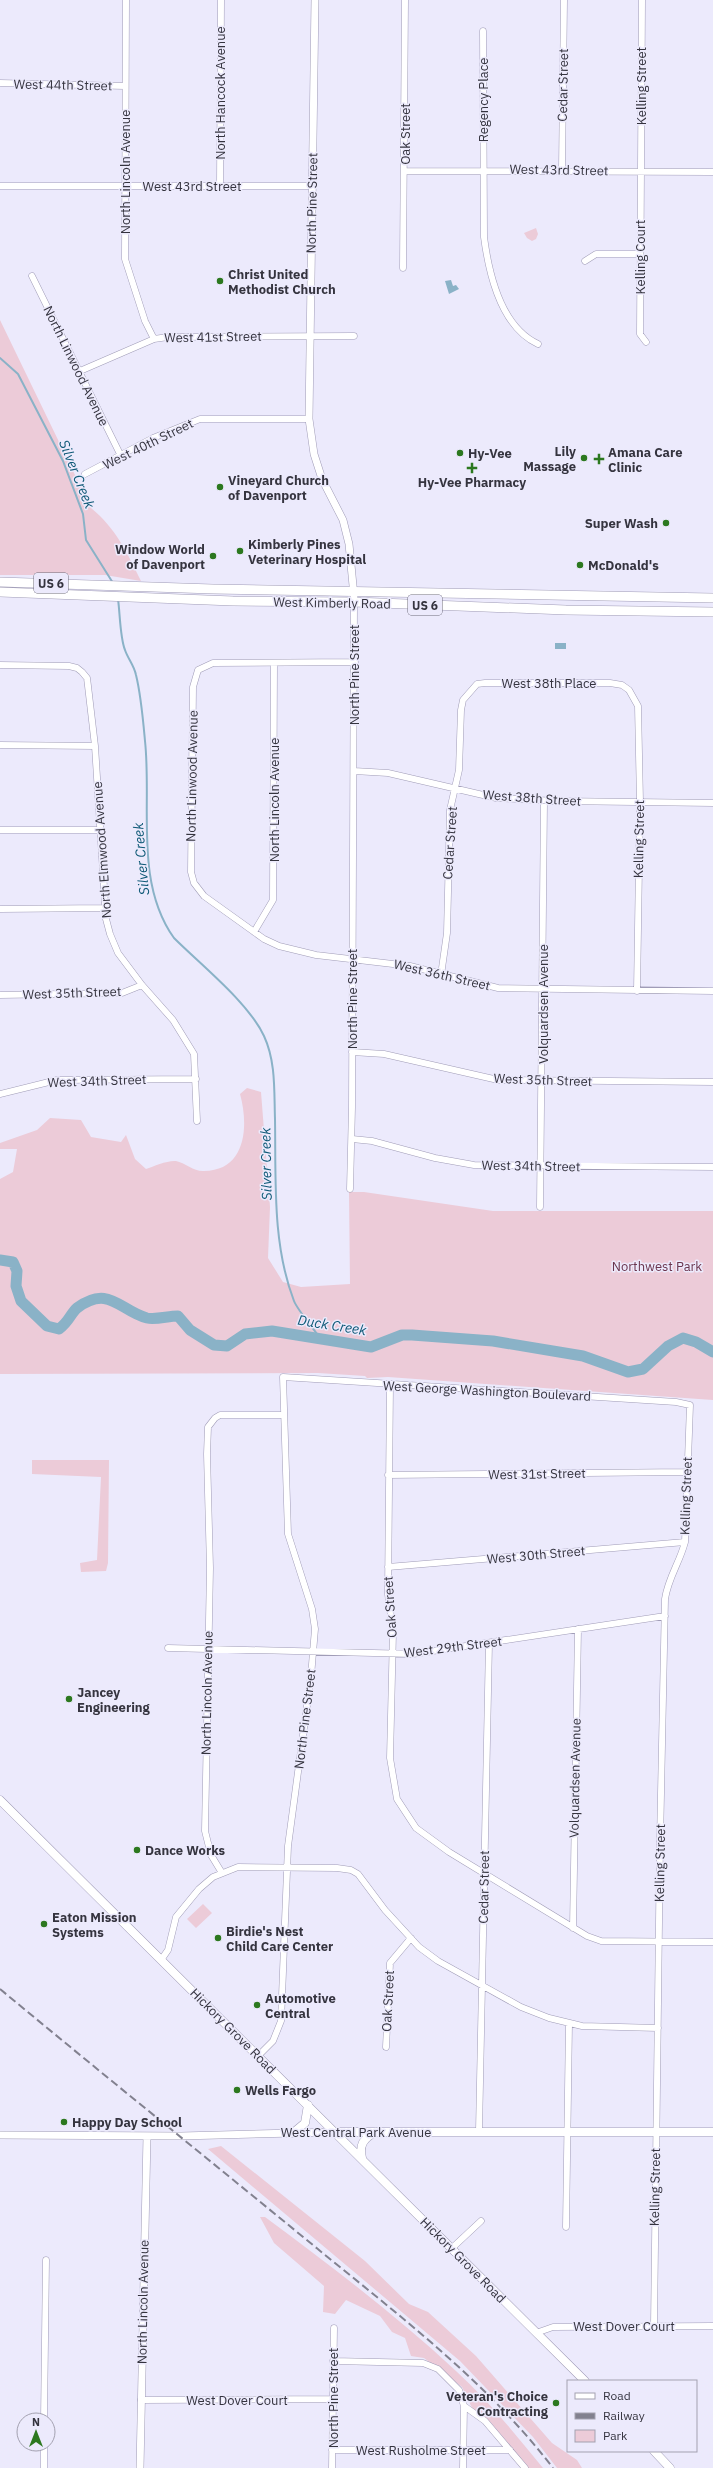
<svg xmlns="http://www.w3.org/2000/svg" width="713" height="2468" viewBox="0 0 713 2468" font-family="'IBM Plex Sans',sans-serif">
  <rect width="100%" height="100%" fill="#eceafc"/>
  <!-- green -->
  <path fill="#eccbd8" d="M536,228L538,234L536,239L532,241L527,238L524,233Z
    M0,320L91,508C115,527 128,554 141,581L105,575H0Z
    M247,1088L261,1092L270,1207L268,1258L283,1282L301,1287L350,1284L349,1192H364L493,1211H713V1400L388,1377L367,1378L365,1376L318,1373L0,1374V1179L13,1172L17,1149H0V1143L37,1130L50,1118L81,1120L91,1137L121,1142L126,1135L135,1159L146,1169C154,1166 168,1160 176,1161C185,1163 195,1172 204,1171C246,1171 249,1126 240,1094Z
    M32,1460H109L108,1563L106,1571L81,1572L80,1563L97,1560L101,1477L32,1474Z
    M203,1904L212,1913L196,1928L187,1919Z
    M221,2146L365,2261L409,2304L428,2312L476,2356L552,2443L577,2460L582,2468H557L533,2437L460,2361L208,2149Z
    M260,2217H265C331,2266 396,2315 456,2371C488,2400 516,2435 543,2468H528L490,2422L473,2410L462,2387L424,2358L411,2356L405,2338L392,2332L380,2316L346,2300L335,2314L323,2312L324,2286L274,2243Z"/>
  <!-- water -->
  <path fill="#8ab2c7" d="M451,280L453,286L456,285L459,289L449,294L445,281Z
    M555,643H566V649H555Z"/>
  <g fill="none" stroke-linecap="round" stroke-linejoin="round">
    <!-- stream -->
    <path stroke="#8ab2c7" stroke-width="2" d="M0,358L18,374L63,461L83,514L86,540L113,583
      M118,599C120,613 120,638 125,650C128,659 134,665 136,675C141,695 143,719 145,741C152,805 134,882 174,938C201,965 248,1002 264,1036C276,1062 274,1091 275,1119C276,1179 272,1244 294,1301C298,1311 315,1330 322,1341"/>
    <!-- river -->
    <path stroke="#8ab2c7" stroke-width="11" d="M0,1260L13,1262L17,1271L16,1286L21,1301L47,1326L59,1329C69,1322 71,1313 77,1308C109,1284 120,1311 147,1318C156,1320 168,1316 178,1316L190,1330L214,1345L227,1346L245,1334L272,1331L371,1347L402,1335H412L493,1341L583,1356L628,1372L643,1369L668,1346L683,1338L696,1342L713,1352"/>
    <!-- minor casing -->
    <g stroke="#a09cb7" stroke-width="7">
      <path id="minor" d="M126,0L125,259L145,321L154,339
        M642,0L640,334L646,342
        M483,31L484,237C489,275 501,327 538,344
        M0,83L125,86
        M562,170L564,0
        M404,171L713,172
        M0,186H312
        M220,186L221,0
        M585,261L596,254H640
        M403,268L405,0
        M32,276L121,456
        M80,371L154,339L168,337L354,336
        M85,474L153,438L200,419H309
        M355,662L213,663L198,670L193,687L191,872L194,883L204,896L264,939L279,946L316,955L410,966L498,988L713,991
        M0,665L69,666L77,668L82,672L87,678L88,686L95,746L106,919L110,934L118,953L142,985L173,1020L194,1054L197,1121
        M0,745L95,746
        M354,771L388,773L496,798L557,801L713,803
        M0,830H101
        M0,909L106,908
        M254,932L273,900L274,663
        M441,975L447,933L450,810L459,770L461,710L463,700L477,684L485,683H610L622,685L629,690L638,706L640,802L637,991
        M0,995L122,993L142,985
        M352,1052L384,1054L498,1080L713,1082
        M0,1094L57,1080L196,1079
        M352,1139L372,1141L435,1158L474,1165L713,1167
        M350,1189L352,1107L354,602
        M540,1207L544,801
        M390,1385L388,1594L393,1632L390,1758L397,1799L416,1828L449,1852L587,1936L601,1941L713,1942
        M388,1475L687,1472
        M388,1567L685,1542
        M168,1648L413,1654L665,1616
        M222,1873L211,1855L205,1831L210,1568L207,1454L208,1427L215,1418L220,1415H284
        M573,1928L578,1629
        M161,1960L168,1950L176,1917L199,1889L213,1877L238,1867L337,1868L351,1870L358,1874L385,1910L419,1947L438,1961L521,2007L549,2018L582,2026L658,2028
        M386,2047L390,1963L411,1938
        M258,2056L273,2041L281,2021L288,1846L311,1676L315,1629L312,1609L288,1534L283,1377L676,1402L690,1405L685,1542C680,1562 668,1578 665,1599L660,1842L654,2326
        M479,2131L489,1643
        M566,2227L569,2023
        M451,2249L481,2221
        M536,2333L553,2327L713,2326
        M333,2361L423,2363L438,2369L459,2390L464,2406L485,2421L525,2468
        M141,2400L333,2399
        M44,2420L46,2260
        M332,2450H510
        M44,2468V2444
        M332,2468L334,2328
        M463,2468L464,2406"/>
    </g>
    <!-- tertiary casing -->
    <g stroke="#a09cb7" stroke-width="8">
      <path id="tertiary" d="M315,0L309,419L314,454L322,479L343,520L349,544L354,596
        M0,2135L181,2136L336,2132
        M140,2468L147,2136"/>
    </g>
    <!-- secondary casing -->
    <g stroke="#a09cb7" stroke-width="9">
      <path id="secondary" d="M0,1800L585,2381
        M336,2132H713
        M293,2133L305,2123L308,2105
        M362,2158C359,2145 363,2139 375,2132
        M654,2451L670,2468"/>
    </g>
    <!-- primary casing -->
    <g stroke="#a09cb7" stroke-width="10">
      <path id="primary" d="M0,582L213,589L713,598
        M0,592L233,601L354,602L566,610L713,612"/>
    </g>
    <!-- minor -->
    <use href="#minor" stroke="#fff" stroke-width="6"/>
    <!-- tertiary -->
    <use href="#tertiary" stroke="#fff" stroke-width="7"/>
    <!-- secondary -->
    <use href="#secondary" stroke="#fff" stroke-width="8"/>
    <!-- primary -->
    <use href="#primary" stroke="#fff" stroke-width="9"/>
    <!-- rail -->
    <path stroke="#82818f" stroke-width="2" stroke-dasharray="8 4" stroke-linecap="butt" d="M0,1989C106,2077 213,2163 319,2250C401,2317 488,2383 553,2468"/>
  </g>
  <!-- markers -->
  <g fill="#2c781f" stroke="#eceafc" stroke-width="1.5">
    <circle cx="220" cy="281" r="4"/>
    <circle cx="460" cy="453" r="4"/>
    <circle cx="584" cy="458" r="4"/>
    <path d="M597 453h4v4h4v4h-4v4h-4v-4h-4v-4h4z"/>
    <path d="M470 462h4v4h4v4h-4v4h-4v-4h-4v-4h4z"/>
    <circle cx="220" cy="487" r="4"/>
    <circle cx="666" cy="523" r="4"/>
    <circle cx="240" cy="551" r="4"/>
    <circle cx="213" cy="556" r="4"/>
    <circle cx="580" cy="565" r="4"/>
    <circle cx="69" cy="1699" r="4"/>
    <circle cx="137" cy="1850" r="4"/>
    <circle cx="44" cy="1924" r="4"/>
    <circle cx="218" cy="1938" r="4"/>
    <circle cx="257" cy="2005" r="4"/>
    <circle cx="237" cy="2090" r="4"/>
    <circle cx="64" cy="2122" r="4"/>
    <circle cx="556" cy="2403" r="4"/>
  </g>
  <g text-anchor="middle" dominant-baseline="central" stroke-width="3" stroke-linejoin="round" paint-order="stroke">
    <!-- shield labels -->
    <g fill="#eceafc" stroke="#6c6b78" stroke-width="1">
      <rect x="34" y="573" width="34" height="20" rx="3"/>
      <rect x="408" y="595" width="34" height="20" rx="3"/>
    </g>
    <g font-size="12" font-weight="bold" fill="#35343f">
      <text x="51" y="583">US 6</text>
      <text x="425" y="605">US 6</text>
    </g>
    <!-- street labels -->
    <g font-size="13" fill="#35343f" stroke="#eceafc">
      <text transform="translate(63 85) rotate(1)">West 44th Street</text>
      <text transform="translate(563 85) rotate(-89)">Cedar Street</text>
      <text transform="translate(641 86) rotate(-90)">Kelling Street</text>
      <text transform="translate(220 93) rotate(-90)">North Hancock Avenue</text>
      <text transform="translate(483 100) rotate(-90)">Regency Place</text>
      <text transform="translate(405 134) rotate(-90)">Oak Street</text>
      <text transform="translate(559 170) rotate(1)">West 43rd Street</text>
      <text transform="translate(125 172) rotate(-90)">North Lincoln Avenue</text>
      <text x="192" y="186">West 43rd Street</text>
      <text transform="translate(312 203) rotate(-89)">North Pine Street</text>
      <text transform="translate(640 257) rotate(-90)">Kelling Court</text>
      <text transform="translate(213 337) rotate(-1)">West 41st Street</text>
      <text transform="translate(76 366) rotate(64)">North Linwood Avenue</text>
      <text transform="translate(148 444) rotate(-26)">West 40th Street</text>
      <text transform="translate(332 603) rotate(1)">West Kimberly Road</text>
      <text transform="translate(354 675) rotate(-90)">North Pine Street</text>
      <text x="549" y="683">West 38th Place</text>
      <text transform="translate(192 776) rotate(-89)">North Linwood Avenue</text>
      <text transform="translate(532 798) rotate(4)">West 38th Street</text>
      <text transform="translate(274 800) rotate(-90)">North Lincoln Avenue</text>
      <text transform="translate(639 839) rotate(-89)">Kelling Street</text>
      <text transform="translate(450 843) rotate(-86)">Cedar Street</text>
      <text transform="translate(102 850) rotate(-94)">North Elmwood Avenue</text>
      <text transform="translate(442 975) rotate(13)">West 36th Street</text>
      <text transform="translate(72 993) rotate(-2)">West 35th Street</text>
      <text transform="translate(352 999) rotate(-90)">North Pine Street</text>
      <text transform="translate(543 1004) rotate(-90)">Volquardsen Avenue</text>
      <text transform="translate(543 1080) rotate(2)">West 35th Street</text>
      <text transform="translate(97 1081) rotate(-2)">West 34th Street</text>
      <text transform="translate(531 1166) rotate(1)">West 34th Street</text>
      <text transform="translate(487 1391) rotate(3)">West George Washington Boulevard</text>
      <text transform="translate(537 1474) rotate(-1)">West 31st Street</text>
      <text transform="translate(686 1496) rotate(-88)">Kelling Street</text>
      <text transform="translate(536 1555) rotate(-5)">West 30th Street</text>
      <text transform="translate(390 1607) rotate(-94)">Oak Street</text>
      <text transform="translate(453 1647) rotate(-7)">West 29th Street</text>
      <text transform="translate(207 1693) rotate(-89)">North Lincoln Avenue</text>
      <text transform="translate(305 1719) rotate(-83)">North Pine Street</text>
      <text transform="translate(575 1778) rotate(-89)">Volquardsen Avenue</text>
      <text transform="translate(660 1863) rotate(-89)">Kelling Street</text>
      <text transform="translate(484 1887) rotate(-89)">Cedar Street</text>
      <text transform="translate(388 2001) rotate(-87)">Oak Street</text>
      <text transform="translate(233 2031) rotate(45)">Hickory Grove Road</text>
      <text x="356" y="2132">West Central Park Avenue</text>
      <text transform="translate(655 2187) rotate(-89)">Kelling Street</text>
      <text transform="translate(463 2260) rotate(45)">Hickory Grove Road</text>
      <text transform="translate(143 2302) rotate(-89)">North Lincoln Avenue</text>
      <text x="624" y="2326">West Dover Court</text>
      <text transform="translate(333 2398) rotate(-90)">North Pine Street</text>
      <text x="237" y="2400">West Dover Court</text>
      <text x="421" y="2450">West Rusholme Street</text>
    </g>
    <!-- poi labels -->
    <g font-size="13" font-weight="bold" fill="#35343f" stroke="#eceafc" text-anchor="start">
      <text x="228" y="274">Christ United<tspan x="228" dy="15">Methodist Church</tspan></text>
      <text x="576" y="451" text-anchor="end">Lily<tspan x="576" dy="15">Massage</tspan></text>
      <text x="608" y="452">Amana Care<tspan x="608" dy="15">Clinic</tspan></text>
      <text x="468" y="453">Hy-Vee</text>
      <text x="228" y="480">Vineyard Church<tspan x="228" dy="15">of Davenport</tspan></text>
      <text x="472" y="482" text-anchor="middle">Hy-Vee Pharmacy</text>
      <text x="658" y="523" text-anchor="end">Super Wash</text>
      <text x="248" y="544">Kimberly Pines<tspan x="248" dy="15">Veterinary Hospital</tspan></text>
      <text x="205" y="549" text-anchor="end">Window World<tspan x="205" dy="15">of Davenport</tspan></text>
      <text x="588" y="565">McDonald's</text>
      <text x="77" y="1692">Jancey<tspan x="77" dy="15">Engineering</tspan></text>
      <text x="145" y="1850">Dance Works</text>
      <text x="52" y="1917">Eaton Mission<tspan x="52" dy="15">Systems</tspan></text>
      <text x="226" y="1931">Birdie's Nest<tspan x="226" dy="15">Child Care Center</tspan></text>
      <text x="265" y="1998">Automotive<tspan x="265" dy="15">Central</tspan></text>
      <text x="245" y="2090">Wells Fargo</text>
      <text x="72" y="2122">Happy Day School</text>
      <text x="548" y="2396" text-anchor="end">Veteran's Choice<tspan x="548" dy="15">Contracting</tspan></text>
    </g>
    <!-- park labels -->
    <g font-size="13" fill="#6b354e" stroke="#eceafc">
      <text x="657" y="1266">Northwest Park</text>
    </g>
    <!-- water labels -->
    <g font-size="14" font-style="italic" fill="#0f5977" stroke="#eceafc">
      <text transform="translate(77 474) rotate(68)">Silver Creek</text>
      <text transform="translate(141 859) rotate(-95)">Silver Creek</text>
      <text transform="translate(266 1164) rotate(-91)">Silver Creek</text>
      <text transform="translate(332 1325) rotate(9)">Duck Creek</text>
    </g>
  </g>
  <!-- legend -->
  <rect x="567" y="2380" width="130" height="72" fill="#eceafc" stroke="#a3a1b0"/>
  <rect x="575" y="2393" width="20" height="6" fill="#ffffff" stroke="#a3a1b0"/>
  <text x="603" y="2400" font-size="12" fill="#35343f">Road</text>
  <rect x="575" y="2413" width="20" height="6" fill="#82818f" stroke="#a3a1b0"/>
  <text x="603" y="2420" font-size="12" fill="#35343f">Railway</text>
  <rect x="575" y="2430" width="20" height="12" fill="#eccbd8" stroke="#a3a1b0"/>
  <text x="603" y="2440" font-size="12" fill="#35343f">Park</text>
  <!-- north arrow -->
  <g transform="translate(36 2432)"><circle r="19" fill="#eceafc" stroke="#a3a1b0"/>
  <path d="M0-3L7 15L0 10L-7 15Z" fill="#2c781f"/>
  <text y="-6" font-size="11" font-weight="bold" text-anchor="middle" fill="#35343f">N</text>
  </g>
</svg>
